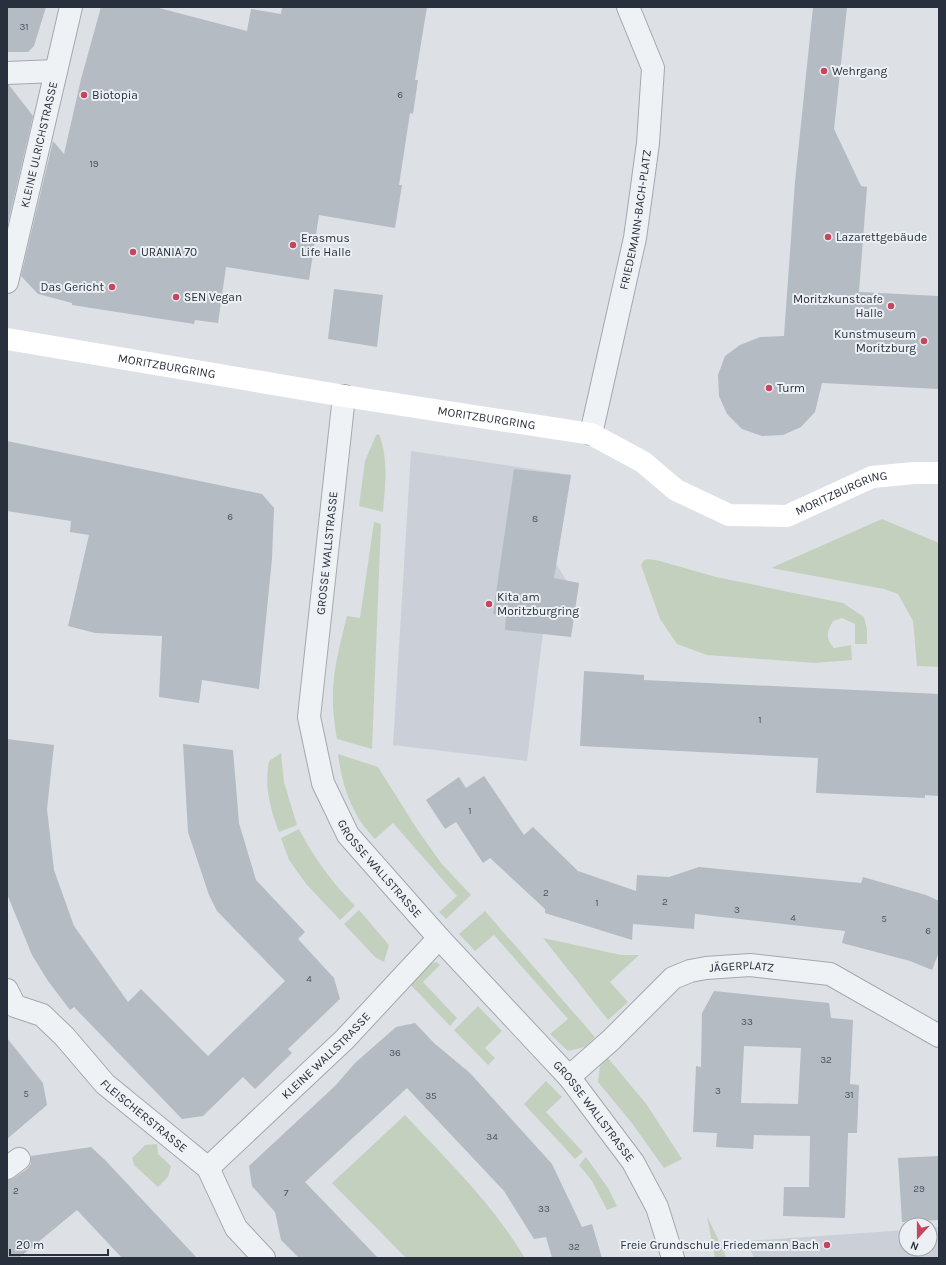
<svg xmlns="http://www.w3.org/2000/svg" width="946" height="1265" viewBox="0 0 946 1265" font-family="Karla,sans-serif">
  <rect width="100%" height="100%" fill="#dde1e6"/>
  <!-- built -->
  <path fill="#cbd0d8" d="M411,451L571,475L556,564L567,581L579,583L572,628L544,625L527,761L393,745Z
    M939,1227V1258H754L746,1241L906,1230V1249H930V1228Z"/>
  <!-- green -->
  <path fill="#c4d0be" d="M379,434C389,461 385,484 383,512L359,506L365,461L376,435Z
    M882,519L939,543V667L917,666L913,621L898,594L884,589L771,568Z
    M374,522L381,524L372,749L337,739C328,689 335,664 347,616L360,618Z
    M648,559L660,561L716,577L843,603L864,617L867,629V644H855V624L842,618L833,621C827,632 825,638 834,648L851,645L852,660L814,663L707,655L677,644L660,619L641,565L644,560Z
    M281,753L284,782L297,825L279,832C270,808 264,786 269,761Z
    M338,754L378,767L417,829L441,863L471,895L446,919L439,912L457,896L393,823L375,839C352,816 342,786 338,754Z
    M299,829C314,858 332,882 355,906L340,920L307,885L289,860L281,838Z
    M359,910L389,945L384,962L375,957L344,924Z
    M485,911L595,1037L585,1047L568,1051L550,1034L568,1019L494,935L475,951L459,934Z
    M543,938L621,955H639L610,982L628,1002L608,1020Z
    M437,962L440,965L423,982L457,1018L450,1026L408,982L422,965Z
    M478,1006L502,1031L485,1048L495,1058L488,1065L454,1030Z
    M608,1058L647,1105L682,1159L664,1168L631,1122L598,1082L600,1066Z
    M546,1081L562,1097L546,1112L583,1152L575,1159L524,1104Z
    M405,1115C449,1162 491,1202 525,1258H406L332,1183Z
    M157,1144L158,1154L171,1166L168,1177L158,1187L134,1165L132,1158L145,1145Z
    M586,1157L608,1188L617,1206L607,1210L592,1181L579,1165Z
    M707,1216L725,1254L726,1258H715Z"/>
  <!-- building -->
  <path fill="#b4bbc3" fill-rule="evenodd" d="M7,7H46L34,46L28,52H7Z
    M101,7H155L247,31L251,9L281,14L282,7H427L415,80H418L413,114L410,113L399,185H402L395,228L319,215L309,280L226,267L218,323L195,320L194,324L72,305V303L38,294L21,276L53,141L64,154L81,79Z
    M813,7H847L834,129L861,186L867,187L859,292L939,296V389L822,383L815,412L801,427L783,435L762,436L742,429L727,414L719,396L718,375L725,356L740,345L760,337L784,336L795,182Z
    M7,85H9L33,116L7,227Z
    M334,289L383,295L377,347L328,339Z
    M7,441L262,494L274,508L272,559L259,689L202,680L199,703L159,697L162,636L95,633L68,626L89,535L70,532L71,521L7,511Z
    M514,469L571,475L554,578L579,583L571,637L505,630L506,616L493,614Z
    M584,671L644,675V680L939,694V796L925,795V798L816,793L818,758L580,746Z
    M7,739L54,745L47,809L54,870L74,926L128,1002L141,989L208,1056L285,981L217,911L209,895L188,832L183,744L233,750L239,823L256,880L305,932L298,939L334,978L340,999L288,1049L292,1053L255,1089L243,1077L203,1116L182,1119L74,1007L70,1010L48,981L32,955L7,894Z
    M484,776L524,835L533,827L578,871L636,891L637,875L669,877L699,867L861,883L863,877L926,895L939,901V952L932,970L910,961L842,943L845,931L695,914L694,929L633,924L632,940L545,913V909L490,858L483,863L456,822L445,829L426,800L459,777L466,788Z
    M714,991L829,1003L831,1018L853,1020L850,1084L859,1085L857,1133H848L845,1218L783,1216L784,1187H809L810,1136L754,1135L753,1149L716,1147L717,1133L693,1132L696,1066L701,1067L702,1013ZM744,1046L801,1048L798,1104L741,1103Z
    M415,1023L434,1043L470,1073L552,1164L582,1227L592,1224L602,1258H552L546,1237L534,1239L504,1191L407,1088L305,1182L378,1258H299L281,1240L275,1212L252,1186L249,1166L335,1086L355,1063L396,1027Z
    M7,1038L43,1083L47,1105L7,1139Z
    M91,1147L105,1160L197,1258H122L77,1210L19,1258H7V1180L14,1178L27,1169L31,1164V1156Z
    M939,1156V1220L902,1222L898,1158Z"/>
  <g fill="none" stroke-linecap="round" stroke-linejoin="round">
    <!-- street casing -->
    <g stroke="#a3a8b0" stroke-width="24">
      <g id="street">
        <path d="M7,73L56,71"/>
        <path id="s1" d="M7,282L71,7"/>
        <path id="s2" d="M344,396L309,717L323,783L348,835L439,938L569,1077L633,1162L657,1207L673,1258"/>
        <path id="s3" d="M591,434L635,238L648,143L653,68L628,7"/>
        <path id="s4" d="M7,990L15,1006L42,1015L64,1036L105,1084L208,1168L236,1228L264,1258"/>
        <path id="s5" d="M569,1077L611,1040L673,978L690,971L706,968L750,965L830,974L939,1036"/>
        <path d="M7,1168L19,1159"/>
        <path id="s6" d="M208,1168L345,1039L439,938"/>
      </g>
    </g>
    <!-- street -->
    <use href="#street" stroke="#eff2f5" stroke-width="22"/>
    <!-- secondary -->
    <path stroke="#fff" stroke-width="22" id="s7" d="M7,339L344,396L591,434L643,462L676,490L729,515L787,516L872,477L914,473H939"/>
  </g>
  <!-- markers -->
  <g fill="#c84560" stroke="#ecf0f4" stroke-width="1.5">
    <circle cx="824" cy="71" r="4"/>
    <circle cx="84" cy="95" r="4"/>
    <circle cx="828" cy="237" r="4"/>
    <circle cx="293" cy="245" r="4"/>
    <circle cx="133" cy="252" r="4"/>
    <circle cx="112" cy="287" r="4"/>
    <circle cx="176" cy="297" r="4"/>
    <circle cx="891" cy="306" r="4"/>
    <circle cx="924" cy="341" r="4"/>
    <circle cx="769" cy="388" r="4"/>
    <circle cx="489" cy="604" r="4"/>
    <circle cx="827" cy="1245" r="4"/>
  </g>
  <g text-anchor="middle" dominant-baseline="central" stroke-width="4" stroke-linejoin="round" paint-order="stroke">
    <!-- number labels -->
    <g font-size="10" fill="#4a535e">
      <text x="24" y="27">31</text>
      <text x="400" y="95">6</text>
      <text x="94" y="164">19</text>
      <text x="230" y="517">6</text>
      <text x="535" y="519">8</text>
      <text x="760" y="720">1</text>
      <text x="470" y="811">1</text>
      <text x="546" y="893">2</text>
      <text x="665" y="902">2</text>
      <text x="597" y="903">1</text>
      <text x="737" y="910">3</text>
      <text x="793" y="918">4</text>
      <text x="884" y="919">5</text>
      <text x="928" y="931">6</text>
      <text x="309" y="979">4</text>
      <text x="747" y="1022">33</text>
      <text x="395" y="1053">36</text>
      <text x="826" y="1060">32</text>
      <text x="718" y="1091">3</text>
      <text x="26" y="1094">5</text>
      <text x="849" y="1095">31</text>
      <text x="431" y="1096">35</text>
      <text x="492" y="1137">34</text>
      <text x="919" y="1189">29</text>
      <text x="16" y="1191">2</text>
      <text x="286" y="1193">7</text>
      <text x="544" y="1209">33</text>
      <text x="574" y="1247">32</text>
    </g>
    <!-- poi labels -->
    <g font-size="12" fill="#27303c" stroke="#ecf0f4" text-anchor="start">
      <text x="832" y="71">Wehrgang</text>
      <text x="92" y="95">Biotopia</text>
      <text x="836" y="237">Lazarettgebäude</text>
      <text x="301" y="238">Erasmus<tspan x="301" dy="14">Life Halle</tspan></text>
      <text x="141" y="252">URANIA 70</text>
      <text x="104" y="287" text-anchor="end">Das Gericht</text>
      <text x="184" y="297">SEN Vegan</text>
      <text x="883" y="299" text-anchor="end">Moritzkunstcafe<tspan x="883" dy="14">Halle</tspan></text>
      <text x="916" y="334" text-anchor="end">Kunstmuseum<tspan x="916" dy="14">Moritzburg</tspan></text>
      <text x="777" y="388">Turm</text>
      <text x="497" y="597">Kita am<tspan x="497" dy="14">Moritzburgring</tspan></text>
      <text x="819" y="1245" text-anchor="end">Freie Grundschule Friedemann Bach</text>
    </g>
    <!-- street labels -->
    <g font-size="12" fill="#27303c" stroke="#ecf0f4">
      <text stroke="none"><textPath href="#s1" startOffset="141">KLEINE ULRICHSTRASSE</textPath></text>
      <text stroke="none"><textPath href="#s3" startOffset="219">FRIEDEMANN-BACH-PLATZ</textPath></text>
      <text stroke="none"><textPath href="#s7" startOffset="162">MORITZBURGRING</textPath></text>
      <text stroke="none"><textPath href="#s7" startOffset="486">MORITZBURGRING</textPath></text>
      <text stroke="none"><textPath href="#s7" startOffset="870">MORITZBURGRING</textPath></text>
      <text transform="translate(327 553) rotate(-84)">GROSSE WALLSTRASSE</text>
      <text stroke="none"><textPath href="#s2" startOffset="494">GROSSE WALLSTRASSE</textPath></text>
      <text stroke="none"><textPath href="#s5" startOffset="214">JÄGERPLATZ</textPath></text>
      <text stroke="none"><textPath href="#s6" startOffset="163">KLEINE WALLSTRASSE</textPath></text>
      <text stroke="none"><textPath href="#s2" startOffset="818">GROSSE WALLSTRASSE</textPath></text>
      <text stroke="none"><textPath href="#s4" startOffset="190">FLEISCHERSTRASSE</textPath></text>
    </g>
  </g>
  <!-- border -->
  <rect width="946" height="1265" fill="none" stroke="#27303c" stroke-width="16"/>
  <!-- north arrow -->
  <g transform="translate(918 1237) rotate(201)"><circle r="19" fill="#ecf0f4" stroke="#9da3aa"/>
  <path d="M0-3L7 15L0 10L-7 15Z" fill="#c84560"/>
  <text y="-6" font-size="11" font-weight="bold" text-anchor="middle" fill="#27303c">N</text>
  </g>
  <!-- scale -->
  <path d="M10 1249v6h98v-6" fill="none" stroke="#27303c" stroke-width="2"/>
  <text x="16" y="1249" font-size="12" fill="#27303c" stroke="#ecf0f4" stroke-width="3" paint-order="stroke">20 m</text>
</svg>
